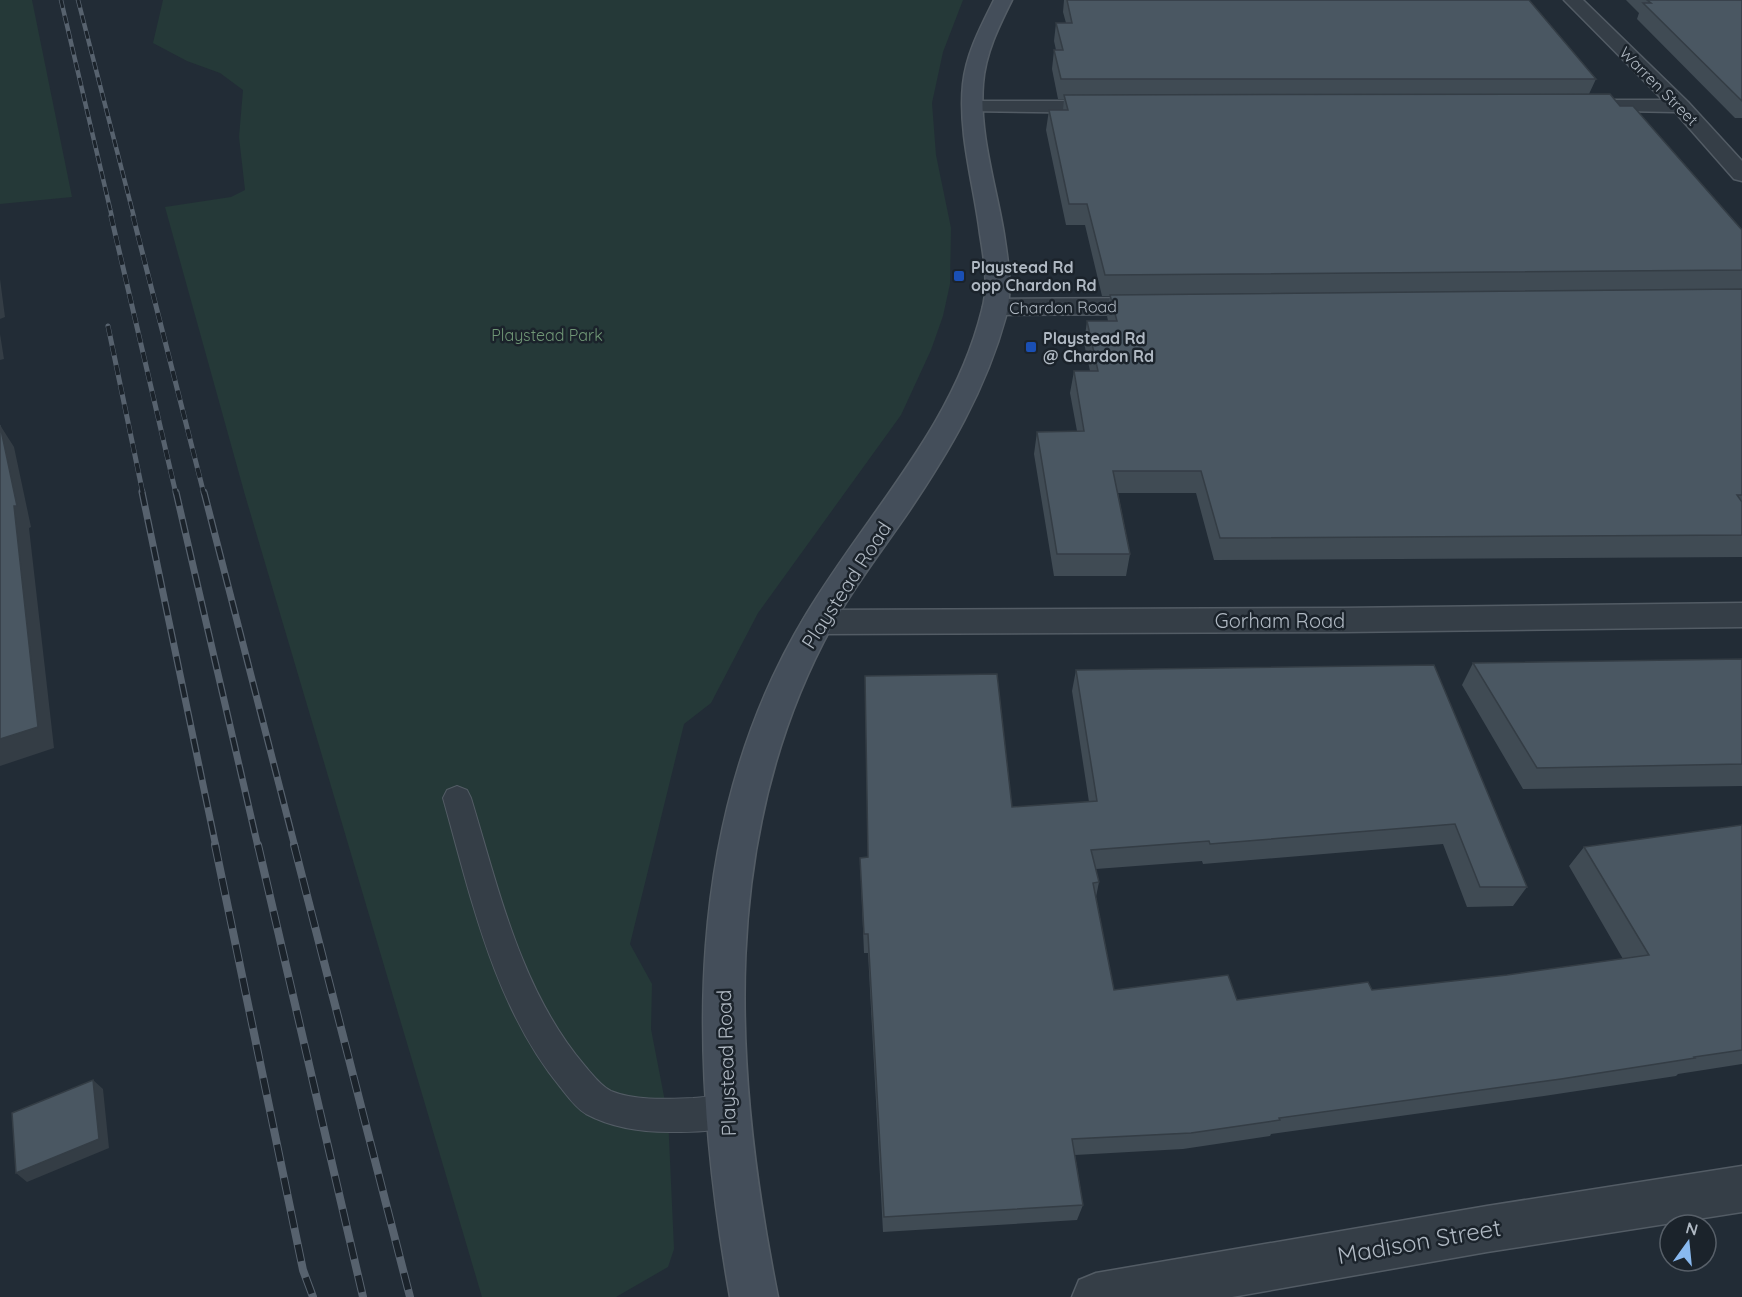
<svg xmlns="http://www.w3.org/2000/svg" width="1742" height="1297" viewBox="0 0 1742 1297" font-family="Quicksand,sans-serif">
  <rect width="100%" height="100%" fill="#222c36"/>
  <!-- green -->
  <path fill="#253938" d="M0,0H32L72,197L0,204Z
    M163,0H963L943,52L932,103L936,155L951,228L950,284L943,316L931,350L901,415L758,613L711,703L684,724L630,944L652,984L651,1029L668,1117L674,1249L668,1267L616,1297H482L245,495L165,207L231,197L245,190L239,137L243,90L220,73L187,61L153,43Z"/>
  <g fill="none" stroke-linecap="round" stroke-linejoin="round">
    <!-- service casing -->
    <g stroke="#535c65" stroke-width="2">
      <path id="service" d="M457,786L467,790L471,798C499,890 521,991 585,1066C592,1074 601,1086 611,1091C636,1101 667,1099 693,1098C709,1097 723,1094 738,1100L743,1112L738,1124C717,1132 693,1132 670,1132C642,1132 612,1128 586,1114C576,1108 568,1097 561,1088C494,1007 471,897 443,798L447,790Z"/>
    </g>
    <!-- minor casing -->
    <g stroke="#535c65" stroke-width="3">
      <path id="minor" d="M1564,0H1583L1688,102L1742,161V181L1734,179L1675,112L1568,110L1565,106L1568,102L1575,100H1663Z
        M973,101H1109L1116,103L1119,107L1116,111L1109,113L966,111L963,107L966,103Z
        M1152,298L1161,301L1165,306L1161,311L1152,314L996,315L987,312L983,307L987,302L996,299Z
        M1742,603V627L1342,632L818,634L807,630L802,622L807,614L818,610L1342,608Z
        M1742,1166V1212L1487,1252L1232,1297H1072L1079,1280L1096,1273L1487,1206Z"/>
    </g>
    <!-- secondary casing -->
    <g stroke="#535c65" stroke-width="3">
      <path id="secondary" d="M994,0H1012C999,26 985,54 983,84C979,134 996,185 1004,234C1008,261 1013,288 1006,316C986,390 948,454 905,517C880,553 853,588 832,626C718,834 733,1072 778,1297H730C689,1066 681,820 807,613C868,512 953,427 982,310C989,285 984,259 980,234C974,185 958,134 963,84C966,54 981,26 994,0Z"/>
    </g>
    <!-- service -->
    <use href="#service" fill="#353e47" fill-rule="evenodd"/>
    <!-- minor -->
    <use href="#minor" fill="#353e47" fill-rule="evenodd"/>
    <!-- secondary -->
    <use href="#secondary" fill="#444e5a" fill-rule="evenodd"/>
    <!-- rail-far3 casing -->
    <g stroke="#57626e" stroke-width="4.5">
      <path id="rail-far3" d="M61,0L112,217
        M78,0L134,217"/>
    </g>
    <!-- rail-far2 casing -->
    <g stroke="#57626e" stroke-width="5">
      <path id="rail-far2" d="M111,216L176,494
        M133,216L204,494
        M108,326L143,494"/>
    </g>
    <!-- rail-far1 casing -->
    <g stroke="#57626e" stroke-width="7">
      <path id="rail-far1" d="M142,492L216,847
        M176,492L258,847
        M204,492L295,847"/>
    </g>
    <!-- rail casing -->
    <g stroke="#57626e" stroke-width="8">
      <path id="rail" d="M215,845L303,1270L313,1297
        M258,845L363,1297
        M294,845L410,1297"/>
    </g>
    <!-- rail-far3 -->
    <use href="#rail-far3" stroke="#1b232b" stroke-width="3" stroke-dasharray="8" stroke-linecap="butt"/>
    <!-- rail-far2 -->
    <use href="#rail-far2" stroke="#1b232b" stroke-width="4" stroke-dasharray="10" stroke-linecap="butt"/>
    <!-- rail-far1 -->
    <use href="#rail-far1" stroke="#1b232b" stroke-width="4.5" stroke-dasharray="14" stroke-linecap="butt"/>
    <!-- rail -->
    <use href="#rail" stroke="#1b232b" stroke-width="6" stroke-dasharray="17" stroke-linecap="butt"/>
  </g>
  <!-- wall -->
  <path fill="#404b54" d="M1064,0H1529L1596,79L1589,94L1620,106L1742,230V557L1214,560L1196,493H1118L1130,554L1126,576H1054L1034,454L1037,432L1077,431L1070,393L1074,371H1090L1084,343L1087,321H1108L1107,316L1110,296H1102L1085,225H1066L1046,130L1049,110H1063L1064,99H1058L1052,69L1054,50H1056L1054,41L1056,23H1066L1063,12Z
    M1626,0H1742V118H1735L1637,19L1639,13Z
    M1742,659V786L1523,789L1462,685L1473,663Z
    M1434,665L1527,887L1513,906L1467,907L1443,844L1203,864L1202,861L1096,869L1099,882L1096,897L1114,990L1237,1000L1372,990L1507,975L1623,959L1569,866L1584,847L1742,825V1064L1678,1074L1676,1076L1544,1096L1271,1134L1270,1136L1183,1149L1075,1155L1083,1205L1077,1220L883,1232L868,953H864L860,858L867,857L1012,807L1089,802L1072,691L1076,670Z"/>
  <!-- shaded-wall -->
  <path fill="#343d45" d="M0,279L5,317L0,319Z
    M0,334L4,359L0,360Z
    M0,425L14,447L31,527L29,528L54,748L0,766Z
    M93,1080L103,1089L109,1148L27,1182L16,1173Z"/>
  <!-- building -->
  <path fill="#4a5762" stroke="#343d45" stroke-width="1.5" d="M1067,0H1529L1596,79H1061L1054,50H1063L1056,23H1072Z
    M1647,0H1742V101L1643,3H1651Z
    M1610,94L1620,106H1633L1742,230V270L1105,275L1087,204H1069L1049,110H1068L1064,95Z
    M1742,289V495H1737L1742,502V535L1220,538L1201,471H1113L1130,554H1057L1037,432L1084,431L1074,371H1098L1087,321H1117L1110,295Z
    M0,425L17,506H14L38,727L0,739Z
    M1742,659V764L1537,768L1473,663Z
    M1434,665L1527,887H1480L1455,824L1210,844L1209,841L1091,850L1099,882L1093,883L1114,990L1228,975L1237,1000L1368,982L1372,990L1507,975L1649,955L1584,847L1742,825V1050L1694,1057L1695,1058L1561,1079L1279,1118L1280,1120L1191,1133L1072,1139L1083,1205L884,1217L868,934H864L860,858L868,857L865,676L997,674L1012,807L1097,801L1076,670Z
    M93,1080L99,1139L16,1173L12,1113Z"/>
  <!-- markers -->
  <g fill="#1a4fb4" stroke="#1b232b" stroke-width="2">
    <rect x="953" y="270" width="12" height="12" rx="3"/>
    <rect x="1025" y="341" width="12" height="12" rx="3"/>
  </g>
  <g text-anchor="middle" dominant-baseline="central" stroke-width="5" stroke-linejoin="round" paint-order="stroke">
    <!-- far-street labels -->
    <g font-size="16" fill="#b0b9c3" stroke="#1b232b">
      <text transform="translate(1659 86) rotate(45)">Warren Street</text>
      <text transform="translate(1063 307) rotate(-1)">Chardon Road</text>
    </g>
    <!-- far-poi labels -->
    <g font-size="16" font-weight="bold" fill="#b0b9c3" stroke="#1b232b" text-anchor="start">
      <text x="971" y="267">Playstead Rd<tspan x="971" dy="18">opp Chardon Rd</tspan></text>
      <text x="1043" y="338">Playstead Rd<tspan x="1043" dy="18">@ Chardon Rd</tspan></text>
    </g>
    <!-- far-park labels -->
    <g font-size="16" fill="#709776" stroke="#1b232b">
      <text x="547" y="335">Playstead Park</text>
    </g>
    <!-- street labels -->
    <g font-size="20" fill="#b0b9c3" stroke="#1b232b">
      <text transform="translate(846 585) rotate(-57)">Playstead Road</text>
      <text x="1280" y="620">Gorham Road</text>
      <text transform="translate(726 1063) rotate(-92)">Playstead Road</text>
    </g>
    <!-- near-street labels -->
    <g font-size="24" fill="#b0b9c3" stroke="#1b232b">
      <text transform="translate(1419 1241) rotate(-10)">Madison Street</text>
    </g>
  </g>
  <!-- north arrow -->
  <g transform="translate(1688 1243) rotate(15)"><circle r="28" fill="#1b232b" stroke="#575f68" stroke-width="1.5"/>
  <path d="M0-4.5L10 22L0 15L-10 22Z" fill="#89b9ef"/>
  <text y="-9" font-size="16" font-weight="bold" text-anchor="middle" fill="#b0b9c3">N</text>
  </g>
</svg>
